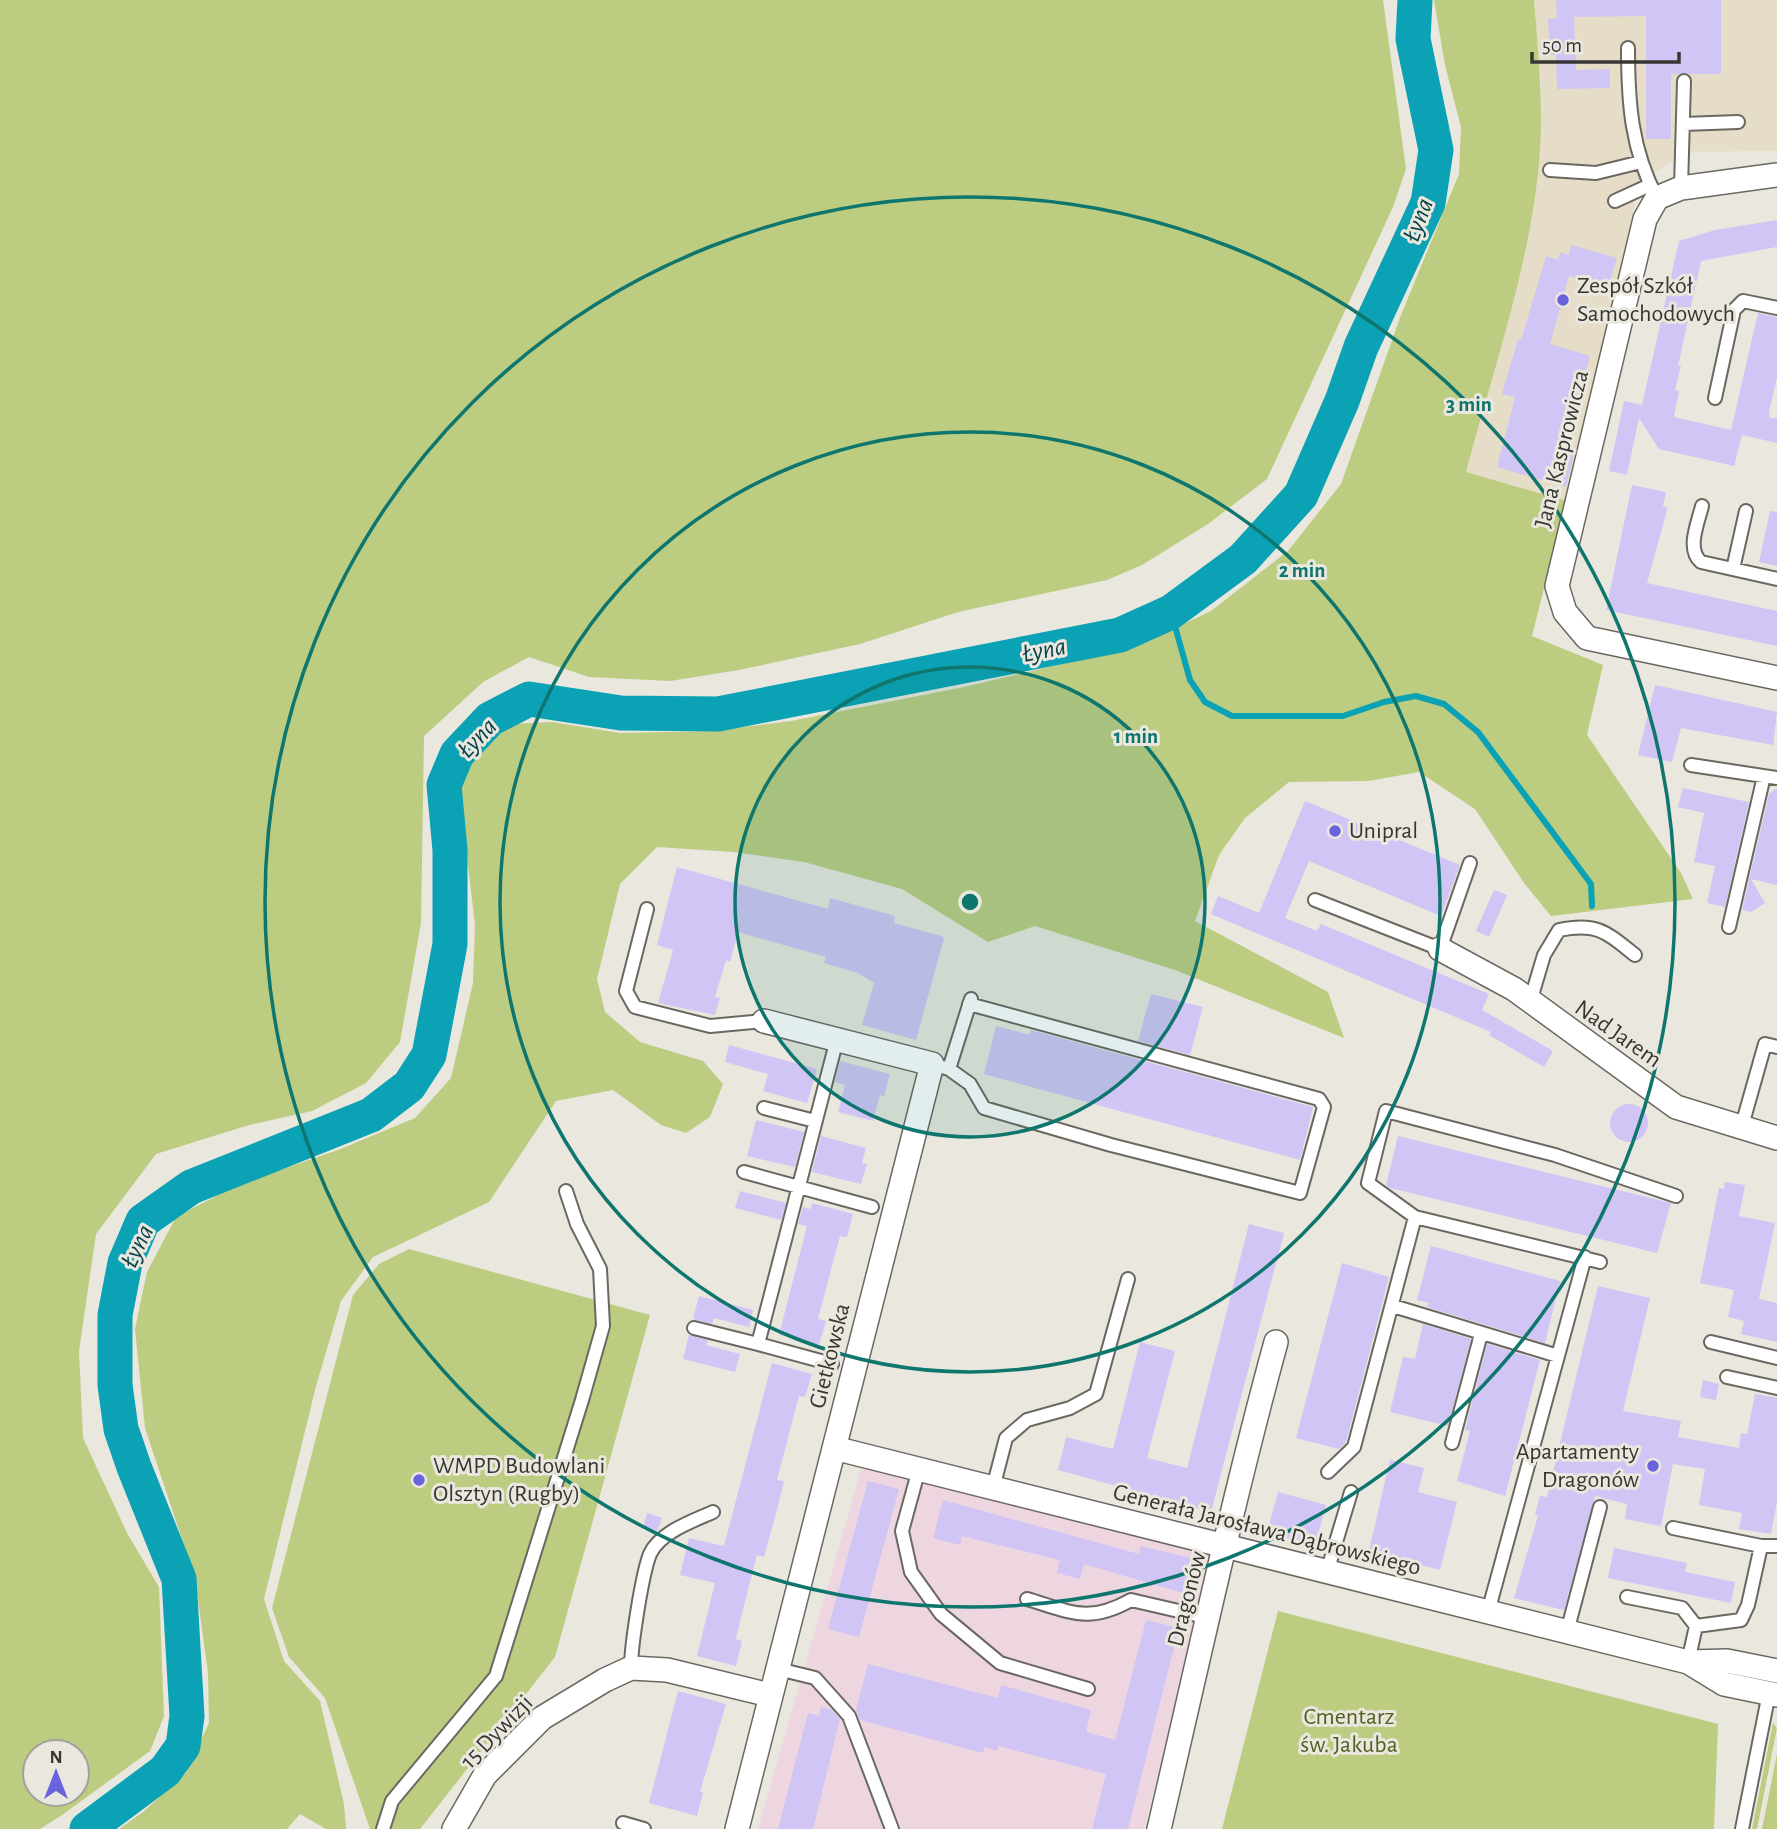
<svg xmlns="http://www.w3.org/2000/svg" width="1777" height="1829" viewBox="0 0 1777 1829" font-family="'Alegreya Sans',sans-serif">
  <rect width="100%" height="100%" fill="#eae7de"/>
  <!-- industrial -->
  <path fill="#eed6e1" d="M863,1463L1212,1555L1144,1829H758Z"/>
  <!-- education -->
  <path fill="#e6ddc8" d="M1534,0H1777V151L1680,152L1678,158L1632,186L1635,200L1607,341L1548,574L1465,472L1523,259L1538,180L1541,85Z"/>
  <!-- green -->
  <path fill="#bccc81" fill-rule="evenodd" d="M0,0H1383L1406,169L1393,207L1267,479L1208,524L1142,565L1107,580L958,612L860,644L739,670L670,681L589,677L529,657L483,682L424,736L421,923L400,1042L366,1083L312,1111L249,1125L156,1154L96,1234L79,1351L83,1438L127,1533L159,1587L164,1716L150,1751L62,1815L40,1829H0ZM35,1752H77V1794H35Z
    M1434,0H1534C1539,60 1545,122 1537,182C1525,280 1491,377 1466,472L1566,501L1532,636L1603,665L1587,735L1681,873L1693,899L1551,916L1524,883L1475,809L1419,772L1368,781L1289,782L1245,818L1219,855L1195,921L1328,992L1344,1038L1175,970L1035,926L988,942L902,889L804,862L734,852L657,847L620,884L597,979L605,1012L640,1042L703,1061L723,1084L710,1117L686,1133L661,1125L613,1090L556,1101L489,1202L373,1257L341,1301L316,1386L264,1599L284,1661L320,1701L344,1804L346,1829H326L300,1814L287,1829H119L143,1812L186,1773L209,1723L208,1673L195,1578L145,1428L135,1329L147,1272L176,1217L237,1185L338,1150L415,1118L451,1078L473,983L475,925L459,787L477,744L512,724L552,722L620,733L711,731L791,721L964,687L1135,647L1211,611L1288,551L1341,484L1401,315L1459,174L1461,127L1445,65Z
    M409,1249L650,1315L555,1657L420,1829H370L325,1698L289,1657L272,1608L353,1295L379,1264Z
    M1278,1611L1718,1724L1714,1829H1222Z
    M1773,1723L1777,1728L1757,1829H1752Z
    M1777,1754V1829H1762Z"/>
  <g fill="none" stroke-linecap="round" stroke-linejoin="round">
    <!-- stream -->
    <path stroke="#0ba2b5" stroke-width="6" d="M1171,612L1190,680L1205,702L1232,716H1343L1384,702L1416,696L1444,704L1478,732L1591,884L1592,906"/>
    <!-- river -->
    <path stroke="#0ba2b5" stroke-width="35" d="M87,1829L165,1771L183,1746L187,1716L179,1579L134,1467L121,1429L115,1385V1315L125,1263L143,1221L191,1187L371,1115L409,1086L429,1055L450,944V850L444,785L457,754L490,719L529,699L621,713L718,714L1120,635L1171,612L1243,559L1301,495L1342,401L1361,347L1428,203L1436,150L1413,39L1415,0"/>
  </g>
  <!-- building -->
  <path fill="#d0c5f5" d="M1556,0H1721V74H1671V139H1646V16L1574,17L1576,70L1610,69V88L1557,89L1556,55H1550L1548,19L1557,18Z
    M1777,220V247L1701,261L1678,366H1681L1675,390L1679,391L1674,417L1731,430L1758,313L1777,317V378L1769,412L1770,418H1777V443L1742,435L1734,466L1659,449L1639,418L1627,475L1609,471L1624,401L1642,405L1679,241L1715,230Z
    M1571,245L1617,258L1608,287L1569,276L1550,344L1590,356L1565,446L1575,449L1566,487L1497,467L1515,397L1502,394L1518,339L1521,340L1546,256L1558,260L1560,252L1569,255Z
    M1632,485L1666,492L1663,506L1667,507L1666,514L1647,583L1777,611V646L1606,610Z
    M1770,511L1777,512V566L1759,562Z
    M1655,685L1777,712L1773,745L1681,728L1672,762L1638,755Z
    M1683,788L1749,802L1725,907L1707,903L1715,866L1694,862L1704,813L1678,807Z
    M1777,788V885L1751,879L1765,903L1751,912L1742,910L1769,794Z
    M1305,801L1460,865L1441,916L1309,861L1285,918L1317,931L1321,924L1489,994L1482,1010L1553,1051L1544,1067L1489,1035L1491,1032L1211,914L1218,896L1259,913Z
    M677,867L828,909L830,898L895,916L894,923L941,936L944,938L916,1040L862,1025L874,983L858,973L824,963L826,957L738,932L730,962L726,960L715,997L720,998L715,1015L658,1003L673,950L657,945Z
    M1494,890L1507,895L1489,937L1476,931Z
    M1151,994L1203,1007L1190,1055L1138,1041Z
    M996,1026L1030,1035L1031,1030L1313,1107L1300,1160L984,1074Z
    M729,1045L817,1069L807,1103L763,1091L768,1074L725,1062Z
    M840,1061L890,1074L884,1096L880,1095L873,1121L838,1112L845,1085L835,1082Z
    M1610 1123a19 19 0 1 1 38 0a19 19 0 1 1-38 0Z
    M756,1120L804,1132L795,1167L747,1156Z
    M821,1136L866,1148L862,1163L867,1164L861,1184L812,1172Z
    M1398,1136L1671,1203L1657,1253L1390,1188L1386,1185Z
    M1725,1182L1745,1185L1739,1216L1775,1223L1759,1299L1777,1303V1342L1741,1334L1744,1321L1728,1317L1734,1290L1700,1283L1719,1188L1724,1189Z
    M740,1191L786,1203L781,1220L735,1208Z
    M812,1203L853,1214L847,1237L840,1236L818,1319L826,1321L819,1345L779,1335L807,1226L798,1224L803,1207L811,1209Z
    M1249,1224L1284,1233L1211,1512L1058,1470L1066,1437L1113,1449L1140,1342L1175,1351L1147,1458L1187,1468Z
    M1431,1246L1560,1281L1545,1343L1427,1307L1429,1303L1417,1300Z
    M1342,1263L1389,1277L1346,1442L1339,1449L1296,1438Z
    M1598,1286L1650,1298L1623,1411L1681,1421L1678,1437L1739,1448L1741,1433L1747,1434L1755,1394L1777,1398V1502L1771,1534L1739,1529L1742,1513L1699,1505L1705,1469L1673,1464L1661,1526L1625,1519L1627,1504L1595,1496L1564,1610L1514,1598L1538,1516L1535,1514L1540,1496L1547,1497Z
    M699,1296L753,1310L749,1327L714,1318L712,1324L693,1319Z
    M1423,1324L1471,1339L1448,1426L1390,1412L1403,1357L1415,1359Z
    M689,1335L708,1340L706,1345L740,1354L735,1372L683,1359Z
    M1487,1344L1540,1360L1505,1496L1457,1481L1470,1431L1465,1430Z
    M772,1363L812,1374L805,1397L799,1396L777,1480L784,1481L778,1506L764,1557L757,1555L740,1621L736,1639L742,1641L736,1666L697,1656L715,1583L680,1575L689,1538L724,1546Z
    M1703,1380L1719,1384L1716,1400L1700,1397Z
    M1390,1460L1424,1468L1418,1492L1457,1502L1440,1570L1421,1565L1418,1572L1367,1559Z
    M868,1481L899,1489L859,1637L828,1629Z
    M1278,1492L1326,1505L1315,1546L1267,1533Z
    M943,1500L1139,1554L1141,1546L1191,1558L1183,1593L1084,1564L1080,1579L1057,1573L1060,1560L962,1536L960,1545L933,1538Z
    M647,1513L662,1518L657,1532L643,1527Z
    M1614,1548L1687,1563L1685,1572L1735,1582L1731,1603L1608,1578Z
    M1146,1620L1179,1628L1128,1829H1092L1106,1774L998,1746L997,1751L985,1747L983,1753L860,1720L856,1710L868,1664L998,1698L1001,1685L1091,1710L1086,1732L1115,1740Z
    M678,1691L726,1704L700,1792L703,1793L697,1816L649,1803Z
    M821,1707L831,1709L840,1719L813,1829H778L808,1713L819,1716Z"/>
  <g fill="none" stroke-linecap="round" stroke-linejoin="round">
    <!-- lane casing -->
    <g stroke="#6a6860" stroke-width="16">
      <path id="lane" d="M1628,48C1628,101 1631,150 1657,198
        M1683,124L1738,122
        M1550,170L1596,173L1641,162
        M1681,188L1684,81
        M1615,201L1650,185
        M1715,398L1734,310L1743,301L1777,308
        M1702,506C1698,523 1686,549 1701,562L1777,579
        M1733,569L1746,511
        M1691,765L1777,778
        M1315,900L1440,949L1470,863
        M647,909L626,991L635,1007L710,1026L764,1021
        M1729,927L1764,776
        M1530,1002L1544,955L1559,930C1597,922 1606,932 1635,955
        M942,1067L949,1069L971,999
        M949,1069L970,1084L984,1108L1111,1145L1300,1193L1324,1107L1319,1099L969,1004
        M764,1108L815,1121
        M1741,1129L1765,1044L1777,1047
        M744,1172L872,1207
        M1600,1262L1415,1217L1368,1183L1386,1111L1555,1155L1676,1196
        M1393,1306L1558,1356
        M694,1328L758,1344
        M1711,1342L1777,1358
        M832,1364L758,1344L837,1039
        M1727,1377L1777,1388
        M1452,1443L1481,1334
        M919,1469L902,1531L911,1572L941,1614L1000,1663L1088,1689
        M1328,1472L1354,1447L1415,1217
        M993,1488L1006,1438L1027,1420L1070,1408L1096,1394L1128,1279
        M1673,1528L1761,1546L1748,1605L1741,1620L1696,1626L1688,1662
        M1761,1546H1777
        M1327,1572L1351,1492
        M1627,1597L1682,1608L1696,1626
        M1027,1599C1071,1612 1088,1624 1131,1600L1209,1618
        M1488,1612L1585,1257
        M1567,1632L1600,1507
        M631,1668C631,1646 642,1574 650,1554C660,1532 693,1521 713,1512
        M778,1669L815,1678L849,1716L892,1829
        M623,1823L644,1829
        M383,1829L392,1801L496,1676L582,1400L603,1326L600,1269L577,1224L566,1191
        M1742,1829L1769,1693"/>
    </g>
    <!-- street casing -->
    <g stroke="#6a6860" stroke-width="26">
      <path id="street" d="M1777,175L1681,188L1657,198L1645,219L1557,586L1565,612L1587,638L1777,678
        M1440,949L1514,989L1676,1107L1777,1138
        M834,1448L1688,1662L1727,1661L1777,1671
        M1688,1662L1724,1684L1777,1695
        M454,1829L485,1775L542,1718L605,1680L631,1668L667,1670L770,1695
        M737,1829L932,1064L764,1021
        M1159,1829C1197,1666 1232,1503 1276,1342"/>
    </g>
    <!-- lane -->
    <use href="#lane" stroke="#fff" stroke-width="12"/>
    <!-- street -->
    <use href="#street" stroke="#fff" stroke-width="23"/>
  </g>
  <!-- distance rings -->
  <circle cx="970" cy="902" r="235" fill="#0f766e" fill-opacity=".12"/>
  <g fill="none" stroke="#0f766e" stroke-width="3.5">
    <circle cx="970" cy="902" r="235"/>
    <circle cx="970" cy="902" r="470"/>
    <circle cx="970" cy="902" r="705"/>
  </g>
  <!-- markers -->
  <g fill="#6963dd" stroke="#eae7de" stroke-width="2.5">
    <circle cx="1563" cy="300" r="7"/>
    <circle cx="1335" cy="831" r="7"/>
    <circle cx="1653" cy="1466" r="7"/>
    <circle cx="419" cy="1480" r="7"/>
  </g>
  <g text-anchor="middle" dominant-baseline="central" stroke-width="6" stroke-linejoin="round" paint-order="stroke">
    <!-- poi labels -->
    <g font-size="24" fill="#373633" stroke="#eae7de" text-anchor="start">
      <text x="1577" y="286">Zespół Szkół<tspan x="1577" dy="28">Samochodowych</tspan></text>
      <text x="1349" y="831">Unipral</text>
      <text x="1639" y="1452" text-anchor="end">Apartamenty<tspan x="1639" dy="28">Dragonów</tspan></text>
      <text x="433" y="1466">WMPD Budowlani<tspan x="433" dy="28">Olsztyn (Rugby)</tspan></text>
    </g>
    <!-- street labels -->
    <g font-size="24" fill="#373633" stroke="#eae7de">
      <text transform="translate(1562 449) rotate(-76)">Jana Kasprowicza</text>
      <text transform="translate(1618 1034) rotate(35)">Nad Jarem</text>
      <text transform="translate(830 1356) rotate(-76)">Gietkowska</text>
      <text transform="translate(1267 1530) rotate(14)">Generała Jarosława Dąbrowskiego</text>
      <text transform="translate(1187 1599) rotate(-76)">Dragonów</text>
      <text transform="translate(497 1732) rotate(-46)">15 Dywizji</text>
    </g>
    <!-- park labels -->
    <g font-size="24" fill="#535e21" stroke="#eae7de">
      <text x="1349" y="1717">Cmentarz<tspan x="1349" dy="28">św. Jakuba</tspan></text>
    </g>
    <!-- water labels -->
    <g font-size="26" font-style="italic" fill="#09434b" stroke="#eae7de">
      <text transform="translate(1418 220) rotate(-69)">Łyna</text>
      <text transform="translate(1044 650) rotate(-11)">Łyna</text>
      <text transform="translate(477 738) rotate(-46)">Łyna</text>
      <text transform="translate(137 1246) rotate(-64)">Łyna</text>
    </g>
  </g>
  <circle cx="970" cy="902" r="10" fill="#0f766e" stroke="#eae7de" stroke-width="3.5"/>
  <g font-size="21" text-anchor="middle" font-weight="bold" fill="#0f766e" stroke="#eae7de" stroke-width="6" stroke-linejoin="round" paint-order="stroke">
    <text x="1469" y="411">3 min</text>
    <text x="1302" y="577">2 min</text>
    <text x="1136" y="743">1 min</text>
  </g>
  <!-- north arrow -->
  <g transform="translate(56 1773)"><circle r="33" fill="#eae7de" stroke="#a2a09a" stroke-width="2"/>
  <path d="M0-5L12 26L0 18L-12 26Z" fill="#6963dd"/>
  <text y="-10" font-size="19" font-weight="bold" text-anchor="middle" fill="#373633">N</text>
  </g>
  <!-- scale -->
  <path d="M1532 52v10h147v-10" fill="none" stroke="#373633" stroke-width="3.5"/>
  <text x="1542" y="52" font-size="21" fill="#373633" stroke="#eae7de" stroke-width="5" paint-order="stroke">50 m</text>
</svg>
